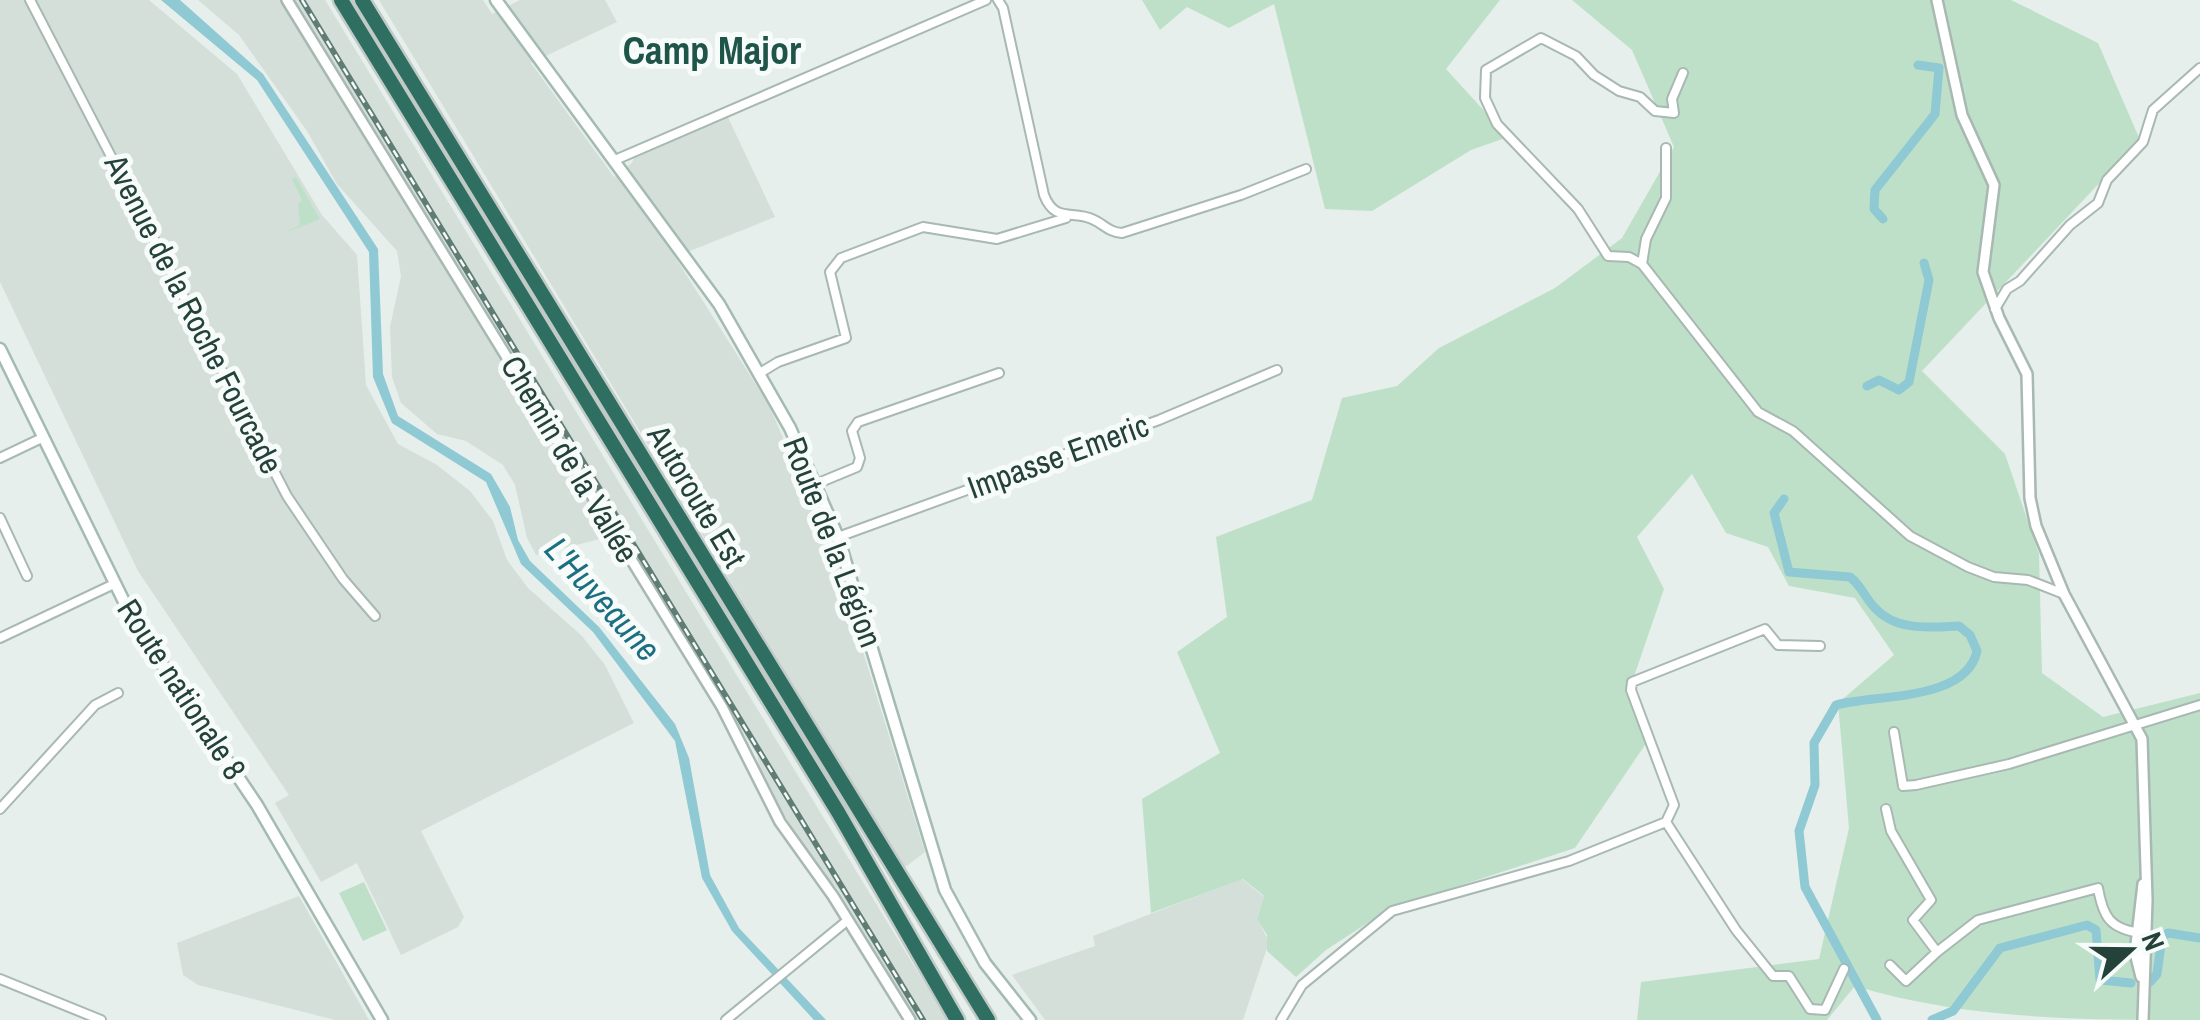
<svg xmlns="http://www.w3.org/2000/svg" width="2200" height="1020" viewBox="0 0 2200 1020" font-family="'Archivo Narrow',sans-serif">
  <rect width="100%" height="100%" fill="#e6efeb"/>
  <!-- built -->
  <path fill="#d4dfda" d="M0,0H149L237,74L322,215L357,255L366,385L398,444L437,465L470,491L493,521L507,560L528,588L582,636L605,665L634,723L421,831L464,917L458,927L401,955L357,863L321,882L275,803L289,795L138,571L0,282Z
    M198,0H325L947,1020H918L837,888L816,866L761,777L757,755L620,534L536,555L527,538L515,485L503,465L466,441L437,434L401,403L392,377L390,327L401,276L397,251L337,184L307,131L239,35Z
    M379,0H483L492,14L520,0H605L617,22L531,63L614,177L632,163L637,151L726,113L775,217L675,257L769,405L834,558L925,852L904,868Z
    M1242,879L1264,897L1257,918L1269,942L1243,1020H1045L1012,975L1095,946L1093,936Z
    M299,896L364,1011L369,1020H335L198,985L183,975L177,943Z"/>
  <!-- green -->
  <path fill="#bfe0c8" d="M1142,0H1500L1446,69L1508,137L1471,150L1372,211L1325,209L1274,4L1229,28L1187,7L1160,30Z
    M1572,0H2011L2098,43L2140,140L1922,371L2005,454L2039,554L2042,673L2103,717L2200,693V1020C2084,1020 1967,1020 1855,986L1827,1020H1637L1641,982L1819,959L1849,828L1838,703L1894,655L1855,598L1789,586L1768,547L1726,533L1692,474L1637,537L1664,589L1630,688L1647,742L1575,848L1389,909L1326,950L1296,977L1267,951V935L1257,919L1264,896L1243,879L1151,913L1142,799L1220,753L1177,652L1227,617L1216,537L1312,500L1342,398L1397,386L1439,348L1555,288L1622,238L1674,147L1632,50Z
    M296,177L320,219L282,234L300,225L298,204L302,200L292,179Z
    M364,882L387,930L363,941L339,893Z"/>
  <!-- water -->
  <path fill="#8ec9d4" d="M161,0H180L263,74L378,249L383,374L398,416L491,474L510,507L518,540L530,561L599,627L675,724L689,758L710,875L739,928L826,1020H814L732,931L702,878L675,741L593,632L521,564L486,482L392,423L373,377L369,252L257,80Z"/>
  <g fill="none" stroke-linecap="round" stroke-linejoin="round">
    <!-- canal -->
    <path stroke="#8ec9d4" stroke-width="9" d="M1883,219L1874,209L1875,190L1935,114L1939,68L1918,65
      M1867,386L1879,380L1899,390L1909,382L1929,280L1924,263
      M1784,499L1774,513L1789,572L1850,577C1861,585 1865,598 1875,608C1897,632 1931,627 1959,626L1970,635L1977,651C1966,702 1875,694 1836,705L1814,743L1815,785L1799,831L1805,887L1877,1020
      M2150,982L2157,974L2162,937L2168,933L2200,938
      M1932,1020L1953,1011L2000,948L2087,925L2096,930L2100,980L2131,983"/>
    <!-- minor casing -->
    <g stroke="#a8b8b2" stroke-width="12">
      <path id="minor" d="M30,0L287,496L343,579L375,616
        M998,0L1003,8L1044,195C1055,223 1072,210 1092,219C1104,224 1108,232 1122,233L1241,195L1306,169
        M1683,73L1672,99L1674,113L1655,111L1640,97L1619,91L1594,75L1576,56L1541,38L1486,70L1485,98L1497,124L1578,209L1608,256L1629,257L1642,264L1758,412L1793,431L1910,536L1968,567L1994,577L2028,580L2064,594
        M615,160L986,0
        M1642,264L1646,239L1666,198V148
        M1995,309L2007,289L2020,281L2070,225L2098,203L2107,180L2143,142L2153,110L2200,68
        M760,373L778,362L846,338L830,272L841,258L923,227L997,239L1066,218
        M0,458L44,437
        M816,484L857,467L860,458L852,431L858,422L999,373
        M0,518L27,576
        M838,537L1159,420L1277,370
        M0,638L114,584
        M1894,732L1903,786L1916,785L2009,764L2200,705
        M0,809L95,705L118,693
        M1886,809L1891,831L1931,900L1913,920L1937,952L1978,920L2098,888C2103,917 2110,929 2141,933
        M1666,822L1674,805L1631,690L1632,682L1765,629L1778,645L1820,646
        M1666,822L1736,930L1773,976H1789L1810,1009L1825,1010L1844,969
        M2144,931L2141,954L2144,958
        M1890,965L1906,981L1937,952
        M0,979L101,1020
        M726,1020L848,920
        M1281,1020L1302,985L1392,911L1569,861L1666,822"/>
    </g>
    <!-- tertiary casing -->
    <g stroke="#a8b8b2" stroke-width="14">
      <path id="tertiary" d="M287,0L722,707L780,822L833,896L910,1020
        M1937,0L1962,115L1994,185L1983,272L1999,318L2027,374L2030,498L2036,526L2064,594L2142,739L2147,900L2143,1020
        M2141,977L2135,953L2143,884"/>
    </g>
    <!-- secondary casing -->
    <g stroke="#a4bbb3" stroke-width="15">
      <path id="secondary" d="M496,0L719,304L790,428L838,537L945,890L985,963L1030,1020
        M0,349L135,624L257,805L382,1020"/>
    </g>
    <!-- motorway casing -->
    <g stroke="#c2cac8" stroke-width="19">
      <path id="motorway" d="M341,0L838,812L957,1020
        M362,0L988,1020"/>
    </g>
    <!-- minor -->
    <use href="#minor" stroke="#fff" stroke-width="8"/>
    <!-- tertiary -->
    <use href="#tertiary" stroke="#fff" stroke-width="9"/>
    <!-- secondary -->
    <use href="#secondary" stroke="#fff" stroke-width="10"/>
    <!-- motorway -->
    <use href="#motorway" stroke="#2f6f62" stroke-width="14"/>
    <!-- rail casing -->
    <g stroke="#5f7d75" stroke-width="6">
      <path id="rail" d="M302,0L923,1020"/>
    </g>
    <!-- rail -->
    <use href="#rail" stroke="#f7fbf9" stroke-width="2.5" stroke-dasharray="8" stroke-linecap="butt"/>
  </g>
  <g text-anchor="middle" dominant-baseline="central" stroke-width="10" stroke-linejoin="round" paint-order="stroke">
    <!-- street labels -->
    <g font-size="32" fill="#24423a" stroke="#f7fbf9">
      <text transform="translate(194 314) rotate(63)">Avenue de la Roche Fourcade</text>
      <text transform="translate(1058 456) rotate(-20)">Impasse Emeric</text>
      <text transform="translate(570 459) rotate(59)">Chemin de la Vallée</text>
      <text transform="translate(697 496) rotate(59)">Autoroute Est</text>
      <text transform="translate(833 542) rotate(69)">Route de la Légion</text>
      <text transform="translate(182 689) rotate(57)">Route nationale 8</text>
    </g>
    <!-- water labels -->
    <g font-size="35" font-style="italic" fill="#1c6f80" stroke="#f7fbf9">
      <text transform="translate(603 599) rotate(48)">L'Huveaune</text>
    </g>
    <!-- quarter labels -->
    <g font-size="38" font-weight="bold" fill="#1f5548" stroke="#f7fbf9">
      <text x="712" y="50">Camp Major</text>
    </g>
  </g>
  <!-- north arrow -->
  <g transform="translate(2130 950) rotate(69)" stroke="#f7fbf9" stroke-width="8" paint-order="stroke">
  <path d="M0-8L18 38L0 25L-18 38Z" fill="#24423a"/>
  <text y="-15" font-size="28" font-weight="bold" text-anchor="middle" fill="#24423a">N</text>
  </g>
</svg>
